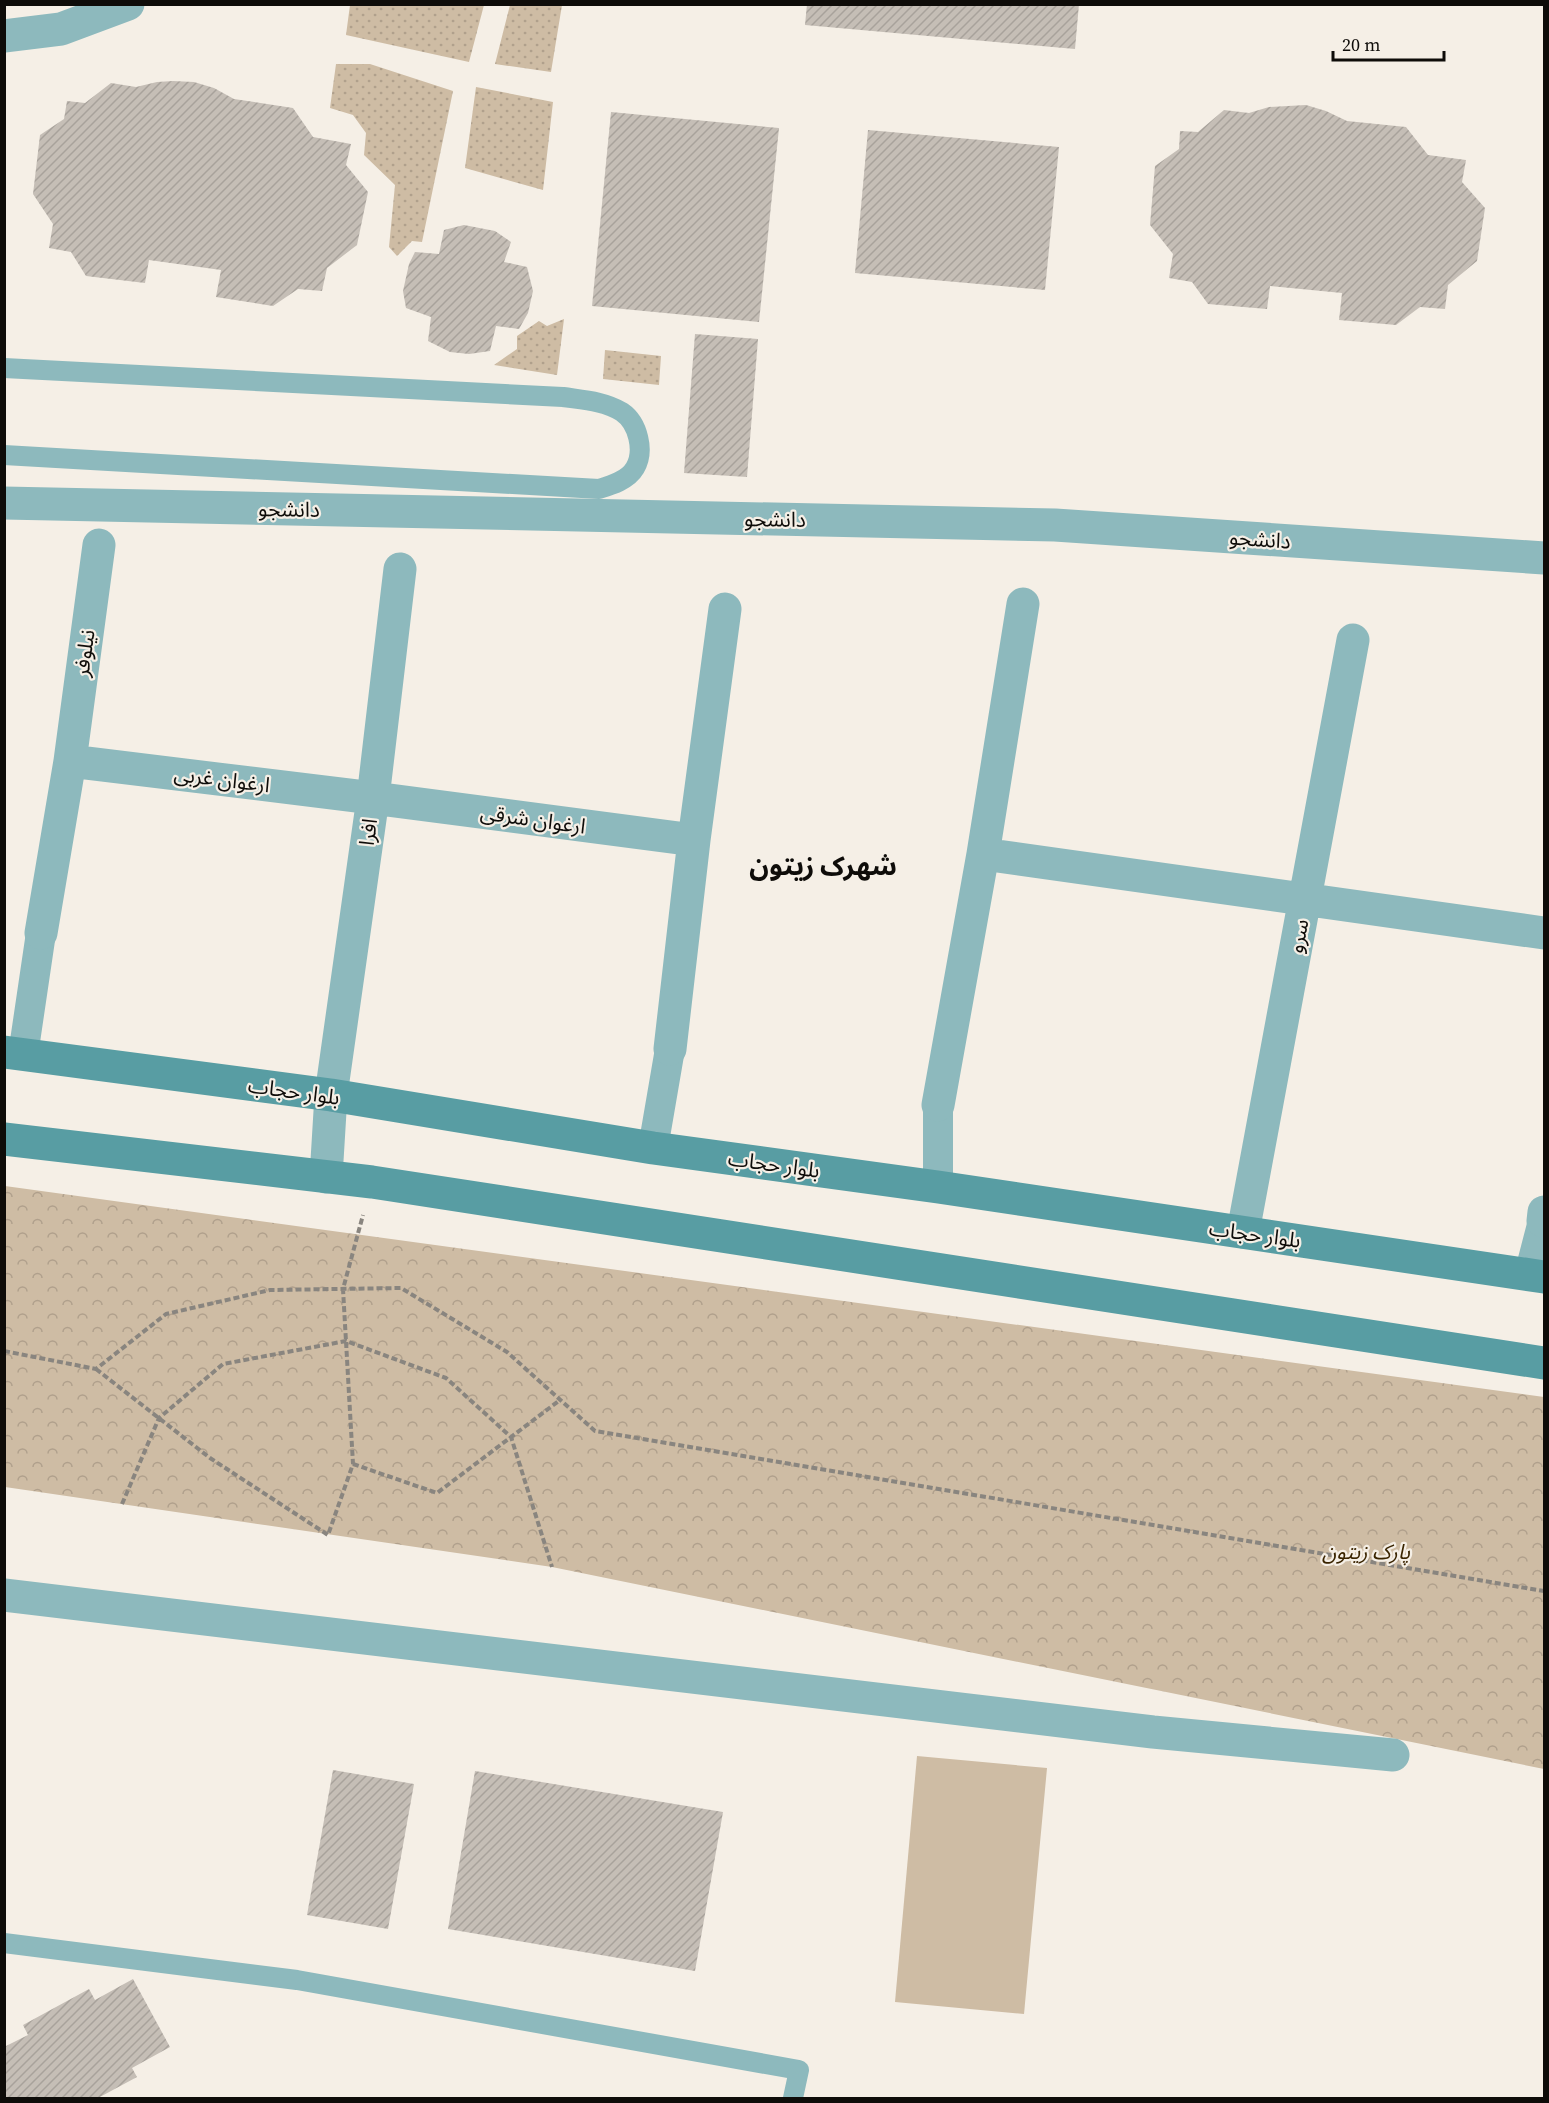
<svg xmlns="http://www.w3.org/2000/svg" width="1549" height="2103" viewBox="0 0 1549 2103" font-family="'Source Serif 4','Noto Sans Arabic',serif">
  <defs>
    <pattern id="grass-dots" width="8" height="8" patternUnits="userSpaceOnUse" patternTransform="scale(1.5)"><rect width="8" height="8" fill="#cebca4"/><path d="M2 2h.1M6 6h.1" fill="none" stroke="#b0a08c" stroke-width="1.8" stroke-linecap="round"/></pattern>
    <pattern id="forest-crowns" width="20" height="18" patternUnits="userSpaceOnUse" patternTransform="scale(1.5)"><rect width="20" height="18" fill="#cebca4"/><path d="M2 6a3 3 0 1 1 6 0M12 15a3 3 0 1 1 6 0" fill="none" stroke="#b0a08c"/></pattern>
    <pattern id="building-hatch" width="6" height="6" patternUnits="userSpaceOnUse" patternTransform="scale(1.5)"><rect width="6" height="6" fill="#c5beb6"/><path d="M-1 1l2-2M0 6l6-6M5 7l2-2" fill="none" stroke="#a8a29b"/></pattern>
  </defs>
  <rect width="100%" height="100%" fill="#f5efe6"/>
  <!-- grass -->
  <path fill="url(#grass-dots)" d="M350,5V4L484,5L469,62L346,35Z
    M510,5H562L551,72L495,64Z
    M336,64H370L453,91L422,242L412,241L397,256L389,247L395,185L364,155L366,133L353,115L330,108Z
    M476,87L553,102L543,190L465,168Z
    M564,319L557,375L494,365L517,349V336L539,321L547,326Z
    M605,350L661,356L659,385L603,379Z"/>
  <!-- forest -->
  <path fill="url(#forest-crowns)" d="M5,1186L1544,1397V1769L552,1567L5,1487Z"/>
  <!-- pitch -->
  <path fill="#cebca4" d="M917,1756L1047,1768L1024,2014L895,2002Z"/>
  <!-- building -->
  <path fill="url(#building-hatch)" d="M807,4H1079L1075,49L805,25Z
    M173,81L194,82L214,88L234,99L293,108L313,137L351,144L346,165L368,192L357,245L327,268L322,291L298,289L273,306L216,297L221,270L149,260L145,283L86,276L71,252L49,248L53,224L33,194L40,135L64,119L67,101L85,103L111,83L136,87L157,82Z
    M1306,105L1326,111L1347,121L1406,127L1428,155L1466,160L1462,182L1485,208L1477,261L1448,285L1445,309L1420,307L1396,325L1339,320L1342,293L1270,286L1267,309L1208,304L1192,282L1169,278L1173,254L1150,225L1155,166L1179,149L1180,131L1198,132L1224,110L1249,113L1269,107Z
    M611,112L779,128L759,322L592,306Z
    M868,130L1059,147L1045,290L855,273Z
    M464,225L495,231L511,242L504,262L527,267L533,291L528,313L519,329L496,326L490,351L469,354L450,352L428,341L431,317L406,308L403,291L409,264L415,252L439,254L444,230Z
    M695,334L758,339L747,477L684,473Z
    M333,1770L414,1784L388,1929L307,1915Z
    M475,1771L723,1812L695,1971L448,1929Z
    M133,1979L170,2047L132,2068L137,2077L98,2098H7L4,2094V2047L28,2035L23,2025L89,1989L95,2000Z"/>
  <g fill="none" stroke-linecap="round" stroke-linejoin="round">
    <!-- path -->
    <path stroke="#89857f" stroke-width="4" stroke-dasharray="6 3" stroke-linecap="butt" d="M4,1351L96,1369L166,1314L270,1290L401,1288L507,1352L595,1431L1544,1591
      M96,1369L210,1458L328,1535L353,1464L343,1289L363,1215
      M353,1464L437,1493L560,1400
      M122,1504L159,1418L223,1364L346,1341L446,1378L511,1437L552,1567"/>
    <!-- service -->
    <path stroke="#8db9bd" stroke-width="20" d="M4,368L563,397C583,400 604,401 622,412C638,423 645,451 635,468C628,480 612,485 599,489L4,455
      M4,1943L297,1980L799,2070L793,2098"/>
    <!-- pedestrian -->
    <path stroke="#8db9bd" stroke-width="30" d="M23,1055L41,933
      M938,1105V1187
      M653,1148L670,1049
      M1529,1275L1543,1221"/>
    <!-- minor -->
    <path stroke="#8db9bd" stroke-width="33" d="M4,36L61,29L128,4
      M4,503L1055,525L1544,558
      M70,761L373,798L694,840
      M983,854L1544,933
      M41,933L70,761L99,545
      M670,1049L694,840L725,609
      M938,1105L983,854L1023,604
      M326,1177L331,1095L373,798L400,569
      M1543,1221L1544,1212
      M1243,1232L1353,640
      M4,1595L1153,1732L1393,1755"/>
    <!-- secondary -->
    <path stroke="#589da3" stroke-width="33" d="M4,1052L331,1095L653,1148L938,1187L1544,1277
      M4,1139L372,1182L1544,1363"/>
  </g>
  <g text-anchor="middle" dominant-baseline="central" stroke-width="4.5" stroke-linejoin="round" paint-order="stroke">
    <!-- street labels -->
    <g font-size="21" fill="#0e0c09" stroke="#f5efe6">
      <text transform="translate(289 509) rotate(1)">دانشجو</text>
      <text transform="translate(775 519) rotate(1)">دانشجو</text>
      <text transform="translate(1260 539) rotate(4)">دانشجو</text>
      <text transform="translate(84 653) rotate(-82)">نیلوفر</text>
      <text transform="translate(222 779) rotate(7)">ارغوان غربی</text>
      <text transform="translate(533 819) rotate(8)">ارغوان شرقی</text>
      <text transform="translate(368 832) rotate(-82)">افرا</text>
      <text transform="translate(1298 936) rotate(-79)">سرو</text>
      <text transform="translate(294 1091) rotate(8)">بلوار حجاب</text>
      <text transform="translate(774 1164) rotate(8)">بلوار حجاب</text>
      <text transform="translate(1255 1234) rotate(8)">بلوار حجاب</text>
    </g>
    <!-- park labels -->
    <g font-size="21" font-style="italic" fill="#3a2400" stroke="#f5efe6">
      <text x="1366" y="1551">پارک زیتون</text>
    </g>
    <!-- district labels -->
    <g font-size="27" font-weight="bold" fill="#0e0c09" stroke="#f5efe6">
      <text x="823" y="865">شهرک زیتون</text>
    </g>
  </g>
  <!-- border -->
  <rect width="1549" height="2103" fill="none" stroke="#0e0c09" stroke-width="12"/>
  <!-- scale -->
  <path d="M1333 51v9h111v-9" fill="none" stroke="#0e0c09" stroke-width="3"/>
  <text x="1342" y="51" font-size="18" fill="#0e0c09" stroke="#f5efe6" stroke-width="4.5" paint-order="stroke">20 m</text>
</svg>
